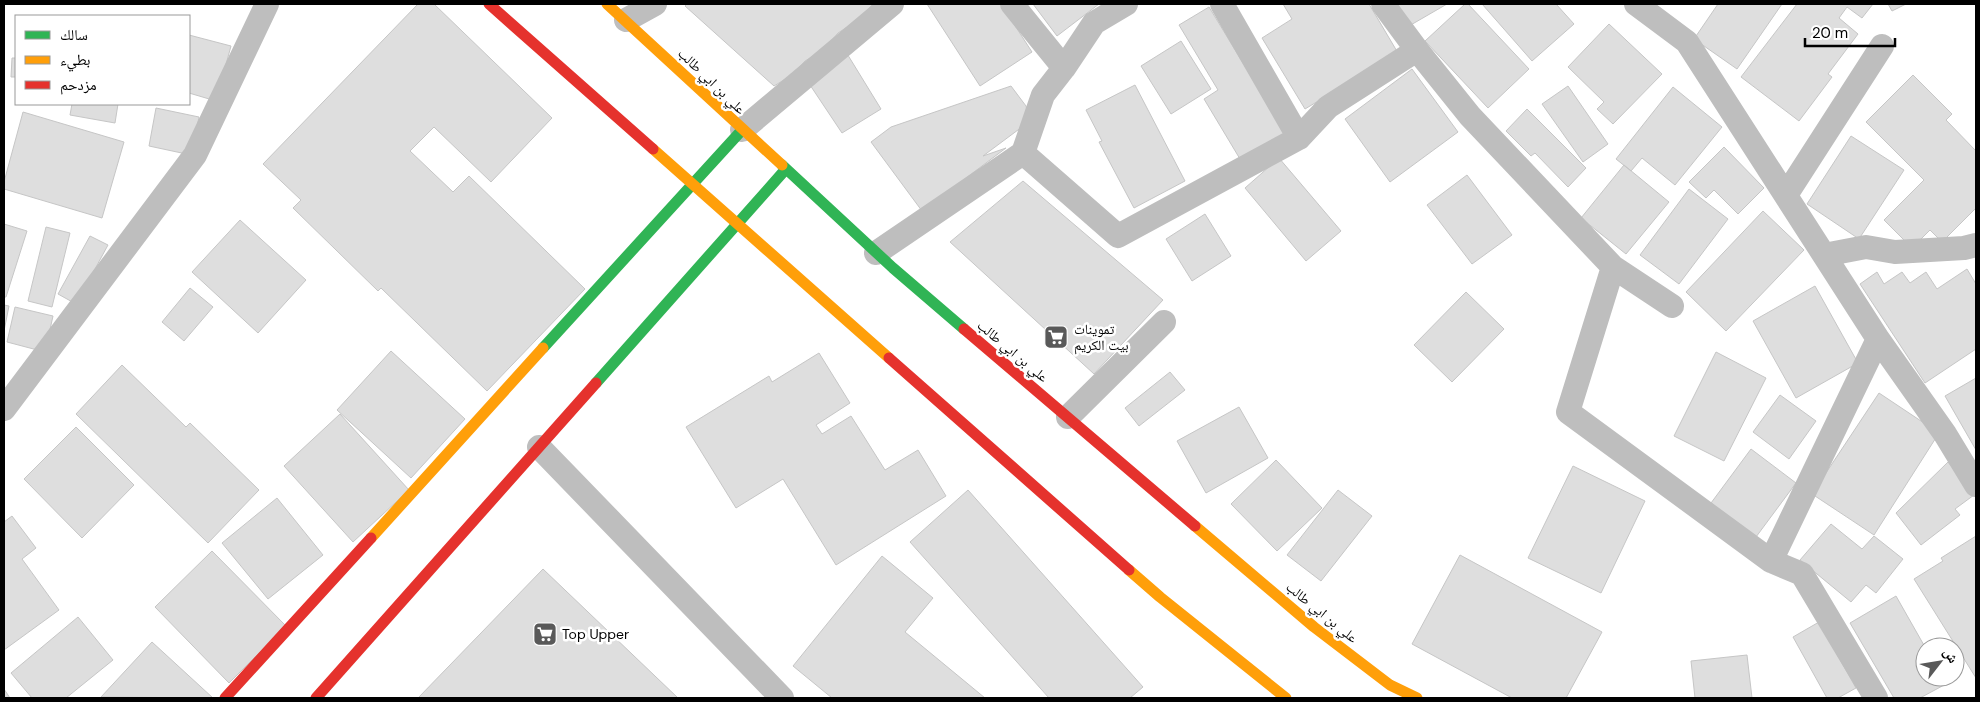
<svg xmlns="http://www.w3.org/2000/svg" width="1980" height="702" viewBox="0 0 1980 702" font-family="'DM Sans','Noto Naskh Arabic',sans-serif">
  <rect width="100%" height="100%" fill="#fff"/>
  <!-- building -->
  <path fill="#dedede" stroke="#c6c6c6" d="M418,4H434L552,118L491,182L434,127L410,151L453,192L469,176L585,289L487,391L381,288L378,291L293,208L301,200L263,164Z
    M687,4H873L858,20L838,33L823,50L805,61L792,75L774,86L685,6Z
    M927,4H1001L1032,52L980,86Z
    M1033,4H1099L1057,36Z
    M1283,4H1369L1398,53L1305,109L1262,38L1292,19Z
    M1396,4H1447L1409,26Z
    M1465,4H1468L1529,69L1488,108L1425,41Z
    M1482,4H1556L1574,24L1532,61Z
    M1718,4H1782L1737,69L1694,39Z
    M1797,4H1873L1862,18L1847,7L1839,18L1858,34L1828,74L1832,77L1799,121L1741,77Z
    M1888,4H1906L1892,11Z
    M1209,7L1288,137L1243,164L1204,99L1218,90L1179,25Z
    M1609,24L1662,74L1613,124L1597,109L1604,102L1568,67Z
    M189,35L231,46L216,101L189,93Z
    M1181,41L1211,89L1171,114L1141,66Z
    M846,52L881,109L842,133L808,82Z
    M12,58H16V77H11Z
    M1412,69L1458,132L1390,182L1345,119Z
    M1913,75L1952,114L1946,120L1976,151V208L1942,242L1930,230L1912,248L1884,220L1924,180L1866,122Z
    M1135,85L1185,181L1134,208L1099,142L1102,141L1086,110Z
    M1011,86L1026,106L1030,121L983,156L1006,148L922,211L871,142L891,127Z
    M1568,86L1608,144L1583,162L1542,104Z
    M1673,87L1722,127L1675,185L1642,158L1631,171L1616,159Z
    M72,104H118L115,123L70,115Z
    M156,108L199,117L191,155L149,146Z
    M1527,109L1586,168L1568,187L1535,153L1531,156L1506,131Z
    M23,112L124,142L102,218L4,189V182Z
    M1851,136L1904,170L1859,239L1807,204Z
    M1724,147L1764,188L1738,214L1714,190L1706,198L1689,182Z
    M1279,158L1341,231L1306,261L1245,188Z
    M1624,165L1669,202L1626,254L1581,218Z
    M1467,175L1512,235L1472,264L1427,205Z
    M1023,181L1163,300L1094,374L950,242Z
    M1689,189L1728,219L1679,284L1640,255Z
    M1763,211L1804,250L1726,331L1686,292Z
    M1205,214L1231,256L1192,281L1166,239Z
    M240,220L306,280L258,333L192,272Z
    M4,224L27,231L6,297H4Z
    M46,227L70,233L52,307L28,301Z
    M90,236L108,245L76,304L58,294Z
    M1967,269L1976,284V349L1925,383L1860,284L1877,272L1884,284L1902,272L1910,283L1926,272L1937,289Z
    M1815,286L1858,363L1796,398L1753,321Z
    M190,288L213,307L184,341L162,322Z
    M1466,292L1504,329L1452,382L1414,345Z
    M4,305L9,306L4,331Z
    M15,307L53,316L45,352L7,342Z
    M391,351L465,419L411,478L337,410Z
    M1716,352L1766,378L1724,461L1674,436Z
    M819,353L850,403L816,425L822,434L851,416L885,470L918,450L946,496L836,565L783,479L736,508L686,427L769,376L772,382Z
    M122,365L186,427L190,423L259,490L208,543L76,414Z
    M1170,372L1185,390L1139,426L1125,408Z
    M1976,378V450L1945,396Z
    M1879,393L1939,433L1874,535L1812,494Z
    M1780,395L1816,421L1789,459L1753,432Z
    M1239,407L1268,458L1206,493L1177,441Z
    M340,414L409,490L353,542L284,466Z
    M76,427L134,485L82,538L24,479Z
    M1751,449L1796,483L1756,537L1711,503Z
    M1276,460L1322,508L1277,551L1231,504Z
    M1948,462L1974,495L1955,509L1960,515L1921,545L1896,513Z
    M1573,466L1645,501L1601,593L1528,558Z
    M968,490L1143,687L1130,698H1049L910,542Z
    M1338,490L1372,516L1321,581L1287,555Z
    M277,498L323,555L268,599L222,543Z
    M12,516L36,548L22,559L59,610L4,650V522Z
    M1831,524L1862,549L1874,536L1903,559L1876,593L1866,585L1851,602L1800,560Z
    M1976,536V678L1914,579L1943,561L1941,558Z
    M212,551L286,626L229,683L155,607Z
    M1460,555L1602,632L1566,698H1512L1412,644Z
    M882,556L933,598L905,632L985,698H832L793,666Z
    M543,569L678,698H418Z
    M1896,596L1925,647V677H1942L1946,684L1920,698H1894L1850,623Z
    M78,617L113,660L66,698H32L11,673Z
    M1819,622L1856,688L1838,698H1827L1793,637Z
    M152,642L213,698L101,697Z
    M1747,655L1752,698H1695L1691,661Z
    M4,689L10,698H4Z"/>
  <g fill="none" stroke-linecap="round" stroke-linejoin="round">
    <!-- street -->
    <path stroke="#bebebe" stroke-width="24" d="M1012,4L1064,68
      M1222,4L1299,138
      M1383,4L1417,50L1470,116L1613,267L1672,306
      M1636,4L1687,42L1878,339L1945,434L1976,485
      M626,20L655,4
      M742,130L892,4
      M1023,153L1118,236L1299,138L1328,107L1417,50
      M1786,195L1882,46
      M876,253L1023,153L1043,95L1064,68L1094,23L1126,4
      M1824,255L1866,247L1895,252L1964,248L1976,245
      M1613,267L1568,412L1771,561
      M4,409L195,155L267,4
      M1068,417L1164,322
      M539,447L782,698
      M1876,698L1802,574L1771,561L1878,339"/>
    <!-- fast -->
    <path stroke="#30b455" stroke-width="11" d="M782,165L893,268L964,329
      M543,348L742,130
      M596,383L785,170"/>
    <!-- slow -->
    <path stroke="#ff9f0a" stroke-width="11" d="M607,4L782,165
      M653,149L889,358
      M1195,526L1314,627L1390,685L1417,698
      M371,538L543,348
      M1129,570L1160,597L1286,698"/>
    <!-- jam -->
    <path stroke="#e5322d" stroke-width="11" d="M489,4L653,149
      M964,329L1195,526
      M889,358L1129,570
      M225,698L371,538
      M316,698L596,383"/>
  </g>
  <!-- icons -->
  <defs>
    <g id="supermarket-square" transform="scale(1.25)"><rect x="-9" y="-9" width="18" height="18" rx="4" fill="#595959" stroke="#fff"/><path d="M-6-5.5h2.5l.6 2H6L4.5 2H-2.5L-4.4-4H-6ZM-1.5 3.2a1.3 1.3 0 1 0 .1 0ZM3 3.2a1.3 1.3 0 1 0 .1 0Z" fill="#fff"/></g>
  </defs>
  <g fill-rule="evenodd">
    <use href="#supermarket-square" x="1056" y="337"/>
    <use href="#supermarket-square" x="545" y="634"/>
  </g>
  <g text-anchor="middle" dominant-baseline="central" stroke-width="5" stroke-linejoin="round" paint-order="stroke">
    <!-- street labels -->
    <g font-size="14" fill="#000" stroke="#fff">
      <text transform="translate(712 81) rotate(44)">علي بن ابي طالب</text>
      <text transform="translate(1013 351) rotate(40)">علي بن ابي طالب</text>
      <text transform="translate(1322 612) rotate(39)">علي بن ابي طالب</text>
    </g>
    <!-- poi labels -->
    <g font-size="14" fill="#000" stroke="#fff" text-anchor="start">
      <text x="1074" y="329">تموينات<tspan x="1074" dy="16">بيت الكريم</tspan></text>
      <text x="562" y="634">Top Upper</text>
    </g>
  </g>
  <!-- border -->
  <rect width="1980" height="702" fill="none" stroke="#000000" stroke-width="10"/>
  <!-- legend -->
  <rect x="15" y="15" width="175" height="90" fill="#ffffff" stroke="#999999"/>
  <rect x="25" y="31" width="25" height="8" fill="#30b455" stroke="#999999"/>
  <text x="60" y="40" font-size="15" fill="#000000">سالك</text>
  <rect x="25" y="56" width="25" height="8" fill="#ff9f0a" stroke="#999999"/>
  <text x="60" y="65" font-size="15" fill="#000000">بطيء</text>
  <rect x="25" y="81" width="25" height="8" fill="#e5322d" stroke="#999999"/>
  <text x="60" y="90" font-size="15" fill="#000000">مزدحم</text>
  <!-- north arrow -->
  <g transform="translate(1940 662) rotate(59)"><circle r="24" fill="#ffffff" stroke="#999999"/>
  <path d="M0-4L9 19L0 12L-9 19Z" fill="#595959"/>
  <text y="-8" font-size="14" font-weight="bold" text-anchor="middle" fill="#000000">ش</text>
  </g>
  <!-- scale -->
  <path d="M1805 38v8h90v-8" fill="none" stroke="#000000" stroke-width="2.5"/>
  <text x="1812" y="38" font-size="15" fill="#000000" stroke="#ffffff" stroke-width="4" paint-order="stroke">20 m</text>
</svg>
